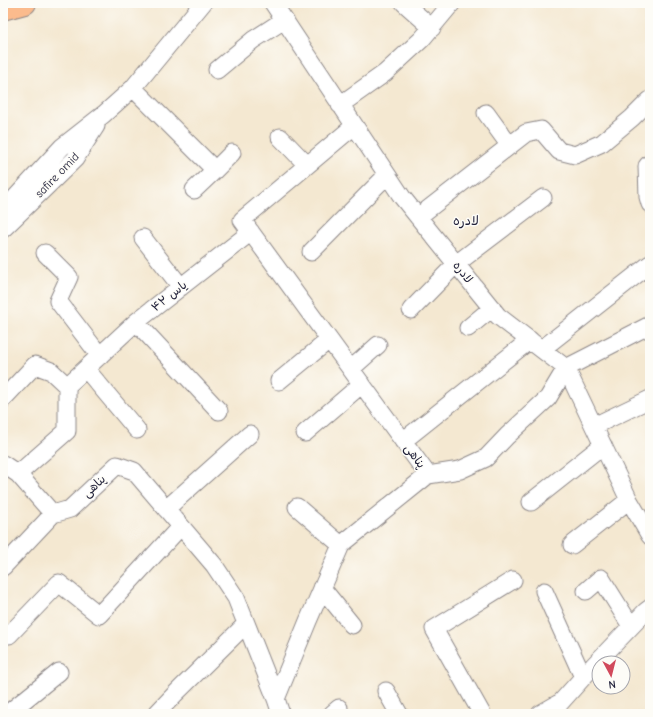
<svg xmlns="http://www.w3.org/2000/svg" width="653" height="717" viewBox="0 0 653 717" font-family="'Comic Neue','Playpen Sans Arabic',sans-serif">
  <rect width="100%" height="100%" fill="#fdfcf7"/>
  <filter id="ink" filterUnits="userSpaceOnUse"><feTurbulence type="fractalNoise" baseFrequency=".025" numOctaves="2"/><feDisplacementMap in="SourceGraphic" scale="8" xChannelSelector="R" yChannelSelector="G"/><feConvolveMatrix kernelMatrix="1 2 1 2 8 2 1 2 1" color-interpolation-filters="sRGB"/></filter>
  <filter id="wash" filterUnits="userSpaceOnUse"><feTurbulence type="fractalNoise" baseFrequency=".012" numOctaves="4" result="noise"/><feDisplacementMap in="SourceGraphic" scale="16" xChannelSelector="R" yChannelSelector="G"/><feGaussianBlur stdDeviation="0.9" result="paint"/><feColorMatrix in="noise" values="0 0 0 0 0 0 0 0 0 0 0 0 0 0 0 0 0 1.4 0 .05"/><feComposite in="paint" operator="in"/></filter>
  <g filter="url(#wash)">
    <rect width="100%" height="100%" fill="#f4e8d1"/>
  </g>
  <g filter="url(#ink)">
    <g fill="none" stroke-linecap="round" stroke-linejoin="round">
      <!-- minor casing -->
      <g stroke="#8b8586" stroke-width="19">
        <path id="minor" d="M273,3L402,197L498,316L566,368L629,500L650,536
          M404,3L432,28
          M217,70L253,40L284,20
          M133,88L215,170L194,190
          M340,105L385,73L422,39L452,3
          M486,113L510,146
          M280,137L307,165
          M650,163L647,166L648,197L650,204
          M215,170L232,153
          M3,211L62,147L104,114L133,88L203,3
          M418,217L526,133L541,130L559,151L575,155L602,143L632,118L650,100
          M3,229L75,159L96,126
          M143,238L181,287
          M311,252L387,175
          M45,253L69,277L58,301L100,356
          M411,310L456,264L543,198
          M136,322L219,411
          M468,328L492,308
          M542,349L650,264
          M86,369L137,430
          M351,369L378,345
          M279,381L329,340
          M3,399L35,365L51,371L67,386
          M594,426L650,399
          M305,433L362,384
          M403,441L530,340
          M3,464L18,474L67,431V386L136,322L251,232
          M18,474L53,514L70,509L117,465L134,471L214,565L236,598L276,699
          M428,475L460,470L486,458L507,436L548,398L566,368L650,325
          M531,502L603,445
          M297,507L341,545
          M166,509L250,434
          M572,545L629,500
          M3,567L53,514
          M322,588L352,625
          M544,591L583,677
          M586,591L601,578L631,626
          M9,635L59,583L99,615L181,526
          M386,691L399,714
          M7,714L59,672
          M156,714L176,693L246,624
          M281,714L276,699L308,621L341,545L428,475L242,220L354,126
          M332,714L339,708
          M482,714L434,629L513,580
          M540,714L561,702L594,665L646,611L650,608"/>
      </g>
      <!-- major casing -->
      <g stroke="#8b8586" stroke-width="24">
        <path id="major" d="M3,9L25,3"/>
      </g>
      <!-- minor -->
      <use href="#minor" stroke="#fff" stroke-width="17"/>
      <!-- major -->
      <use href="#major" stroke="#fbbb8d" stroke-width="22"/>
    </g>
  </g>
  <g text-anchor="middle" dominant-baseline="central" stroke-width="3" stroke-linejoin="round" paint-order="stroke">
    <!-- street labels -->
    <g font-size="12" fill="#22223b" stroke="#fdfcf7">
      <text transform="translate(57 175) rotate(-46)">safire omid</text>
      <text transform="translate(463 272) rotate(51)">لادره</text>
      <text transform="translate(169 296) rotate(-38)">یاس ۴۲</text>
      <text transform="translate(415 456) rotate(54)">پناهی</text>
      <text transform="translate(94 486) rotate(-43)">پناهی</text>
    </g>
    <!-- neighbourhood labels -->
    <g font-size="13" fill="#22223b" stroke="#fdfcf7">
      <text x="466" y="220">لادره</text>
    </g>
  </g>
  <!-- margin -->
  <rect width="653" height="717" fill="none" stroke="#fdfcf7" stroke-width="16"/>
  <!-- north arrow -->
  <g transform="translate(611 675) rotate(173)"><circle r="19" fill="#fdfcf7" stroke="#a5a5ac"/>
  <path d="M0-3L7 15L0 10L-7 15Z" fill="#d1495b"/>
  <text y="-6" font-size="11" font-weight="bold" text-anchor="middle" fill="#22223b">N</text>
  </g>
</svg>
